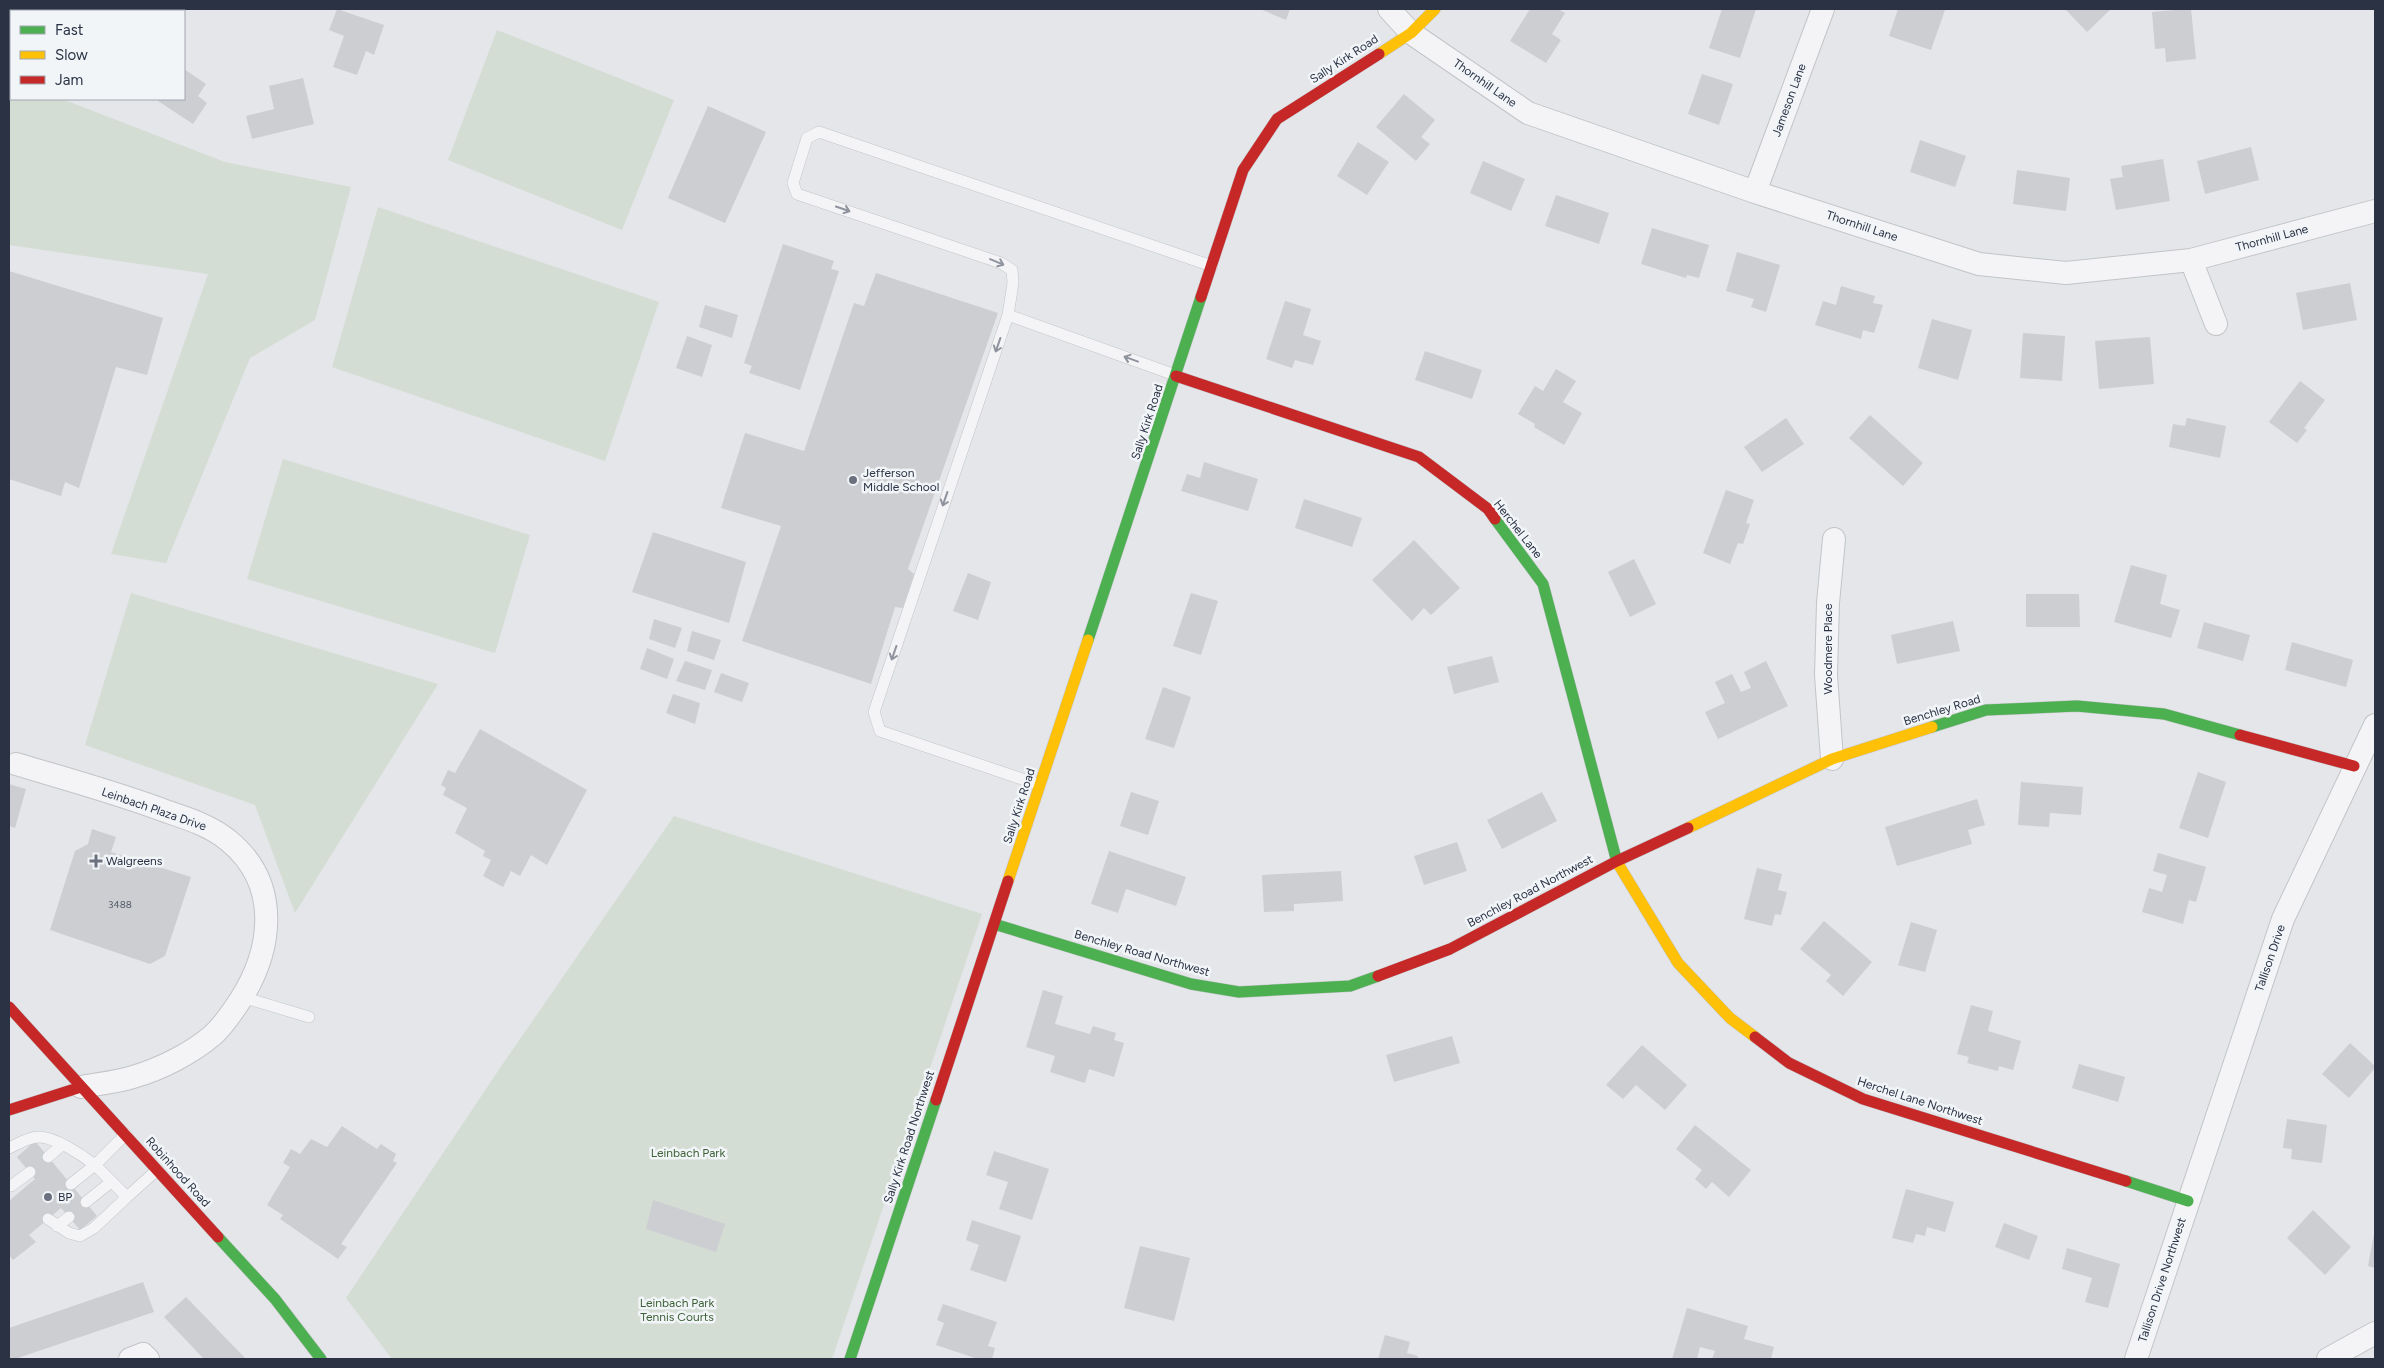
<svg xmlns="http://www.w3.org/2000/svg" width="2384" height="1368" viewBox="0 0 2384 1368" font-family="Figtree,sans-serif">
  <rect width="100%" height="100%" fill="#e4e6e9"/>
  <!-- green -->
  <path fill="#d4ddd4" d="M497,30L674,100L622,230L448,160Z
    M9,78L11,79V99H62L225,162L351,187L315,320L250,358L166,563L111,554L208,274L9,245Z
    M378,207L659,302L605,461L332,367Z
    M283,459L530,535L495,653L247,579Z
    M131,593L438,684L295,913L255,805L85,745Z
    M674,816L982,914L832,1359H392L346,1298L498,1071Z"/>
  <!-- building -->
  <path fill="#ccced2" d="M9,9H47L44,11H11V59L9,57Z
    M100,9H125L124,11H104Z
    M140,9H160L161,11H136Z
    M337,9L384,25L374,55L366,51L357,75L333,67L344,36L329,30Z
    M1260,9H1290L1286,20Z
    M1530,9H1558L1565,13L1552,34L1561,40L1546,63L1510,41Z
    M1722,9H1756L1740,58L1709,48Z
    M1898,9L1945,10L1931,50L1889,36Z
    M2065,9H2111L2087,32Z
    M2186,9H2191L2196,59L2166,62L2165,48L2155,49L2152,12Z
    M184,69L206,84L198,96L207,103L193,124L158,101L159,99H184Z
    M1702,74L1733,84L1719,125L1688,114Z
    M303,78L314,124L252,139L246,116L274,109L269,86Z
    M1404,94L1435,120L1421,137L1430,144L1416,161L1376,127Z
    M708,106L766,132L725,223L668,198Z
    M1920,140L1966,156L1955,187L1910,172Z
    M1358,142L1389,162L1367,195L1337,176Z
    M2251,147L2259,180L2205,194L2197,161Z
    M2163,159L2170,201L2116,210L2110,179L2123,177L2121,166Z
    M1483,161L1525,179L1511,211L1470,193Z
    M2017,170L2070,178L2066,211L2013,204Z
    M1556,195L1609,213L1599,244L1545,226Z
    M1652,228L1709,245L1699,278L1687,275L1686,278L1641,264Z
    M783,244L834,261L831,269L839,271L800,390L749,373L752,366L744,363Z
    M1737,252L1780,265L1766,312L1751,307L1754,299L1726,291Z
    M9,271L163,318L147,375L116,367L79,488L65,482L61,496L9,479Z
    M876,273L998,313L908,569L914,574L903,608L895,607L871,684L742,641L781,526L721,508L745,433L804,451L854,303L864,306Z
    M2350,283L2357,320L2303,330L2296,293Z
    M1841,286L1875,296L1873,303L1883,305L1874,333L1863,330L1861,339L1815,325L1823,301L1836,305Z
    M1285,301L1311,309L1303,335L1321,341L1313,365L1295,360L1292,368L1266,359Z
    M705,305L738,315L732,338L699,327Z
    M1932,319L1972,330L1958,380L1918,368Z
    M2023,333L2065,336L2062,381L2020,378Z
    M687,336L712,345L702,377L676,368Z
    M2150,337L2154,384L2099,389L2095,341Z
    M1425,351L1482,370L1472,399L1415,380Z
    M1556,369L1576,381L1563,402L1582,413L1564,445L1534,427L1535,424L1518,414L1535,386L1543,391Z
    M2300,381L2325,400L2304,428L2307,430L2297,443L2269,422Z
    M1870,415L1923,463L1903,486L1849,438Z
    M1786,418L1804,444L1762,472L1744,447Z
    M2187,418L2226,426L2220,458L2169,447L2173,424L2185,426Z
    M1204,462L1258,479L1248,511L1181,491L1187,474L1200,478Z
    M1726,490L1754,500L1746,523L1750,524L1743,544L1738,543L1730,564L1703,553Z
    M1304,499L1362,518L1352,547L1295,528Z
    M653,532L746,562L729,623L632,592Z
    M1414,540L1460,588L1431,615L1424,608L1412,621L1372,580Z
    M1634,559L1656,604L1630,617L1608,572Z
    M2131,565L2167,575L2160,604L2180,610L2171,638L2114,622Z
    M968,573L991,582L978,620L953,611Z
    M1191,593L1218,601L1201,655L1173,646Z
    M2026,594H2079L2080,627H2026Z
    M654,619L682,628L675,648L649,639Z
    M1953,621L1960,651L1897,664L1891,635Z
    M2204,622L2250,635L2243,661L2197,648Z
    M692,631L721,640L714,660L687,651Z
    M2292,642L2353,660L2346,687L2285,670Z
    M647,648L674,659L667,679L640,669Z
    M1492,656L1499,682L1454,694L1447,667Z
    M685,661L712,670L705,690L676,681Z
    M1766,661L1788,706L1718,739L1705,712L1725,703L1715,682L1732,674L1741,692L1751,688L1744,672Z
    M721,673L749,683L742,702L714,692Z
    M1163,687L1191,697L1174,748L1145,739Z
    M673,694L700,703L695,724L666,713Z
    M480,729L587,790L547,865L531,855L520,876L511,871L503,887L483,876L491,860L483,856L485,851L455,833L467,808L443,795L446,788L441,785L448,770L455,773Z
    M2198,772L2226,782L2208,838L2179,828Z
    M2021,782L2083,787L2081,815L2050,813L2049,827L2018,825Z
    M9,784L26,789L15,828L9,826Z
    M1131,792L1159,801L1148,835L1120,826Z
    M1542,792L1557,821L1502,849L1487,820Z
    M1977,799L1985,825L1968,830L1972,844L1897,866L1885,827Z
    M92,829L116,837L111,852L191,877L165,956L150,964L50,930L75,851L88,844Z
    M1457,842L1467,871L1424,885L1414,856Z
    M1109,851L1186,877L1176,906L1126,889L1118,913L1091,904Z
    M2158,853L2206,867L2196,902L2189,900L2183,924L2142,912L2149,888L2162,892L2167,875L2153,871Z
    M1757,868L1782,874L1778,890L1787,892L1781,915L1775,914L1772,926L1744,919Z
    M1341,871L1343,901L1294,904V911L1264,912L1262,875Z
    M1824,921L1872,962L1843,996L1826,981L1831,975L1800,949Z
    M1911,922L1937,930L1925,972L1898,965Z
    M1043,990L1063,996L1055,1024L1090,1034L1093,1026L1116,1033L1114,1040L1124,1043L1114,1077L1089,1069L1085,1083L1050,1072L1055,1056L1026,1047Z
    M1971,1005L1993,1011L1988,1031L2021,1041L2013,1070L1999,1066L1998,1071L1967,1063L1969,1057L1957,1054Z
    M1452,1036L1460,1063L1394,1082L1386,1055Z
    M2350,1043L2375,1066V1068L2349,1098L2322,1074Z
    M1642,1045L1687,1085L1665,1110L1636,1085L1623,1099L1606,1085Z
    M2079,1064L2125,1077L2118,1102L2072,1088Z
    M2287,1119L2327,1125L2322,1163L2291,1159L2292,1149L2283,1148Z
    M1695,1125L1751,1170L1729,1197L1712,1182L1706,1189L1695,1179L1702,1170L1676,1149Z
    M342,1126L377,1149L381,1144L396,1154L393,1161L397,1163L341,1244L347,1247L338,1259L280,1219L283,1215L267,1205L290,1167L283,1163L291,1149L300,1154L311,1139L327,1147Z
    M35,1141L97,1216L80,1230L61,1208L29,1235L36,1242L13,1260L9,1255V1201L35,1179L17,1157Z
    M994,1151L1049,1169L1032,1220L999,1209L1008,1182L986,1175Z
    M1906,1189L1954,1202L1945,1232L1927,1227L1925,1236L1916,1234L1913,1243L1892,1238Z
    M653,1200L725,1224L716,1252L646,1229Z
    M2313,1210L2351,1247L2325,1275L2287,1238Z
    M972,1220L1021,1236L1006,1282L970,1270L979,1245L966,1240Z
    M2004,1223L2038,1236L2029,1260L1995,1247Z
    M2374,1234H2375V1268L2368,1266Z
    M1140,1246L1190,1258L1174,1321L1124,1308Z
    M2067,1248L2120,1264L2108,1308L2085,1302L2092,1278L2062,1269Z
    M143,1282L154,1312L15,1359H9V1328Z
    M186,1297L246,1359H204L164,1317Z
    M943,1304L997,1322L988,1346L995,1348L992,1359H978L936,1345L944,1323L937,1320Z
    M1687,1308L1748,1326L1744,1339L1774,1347L1771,1359H1712L1715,1351L1700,1347L1697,1359H1672Z
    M1385,1335L1410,1342L1407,1353L1418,1356L1417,1359H1378Z"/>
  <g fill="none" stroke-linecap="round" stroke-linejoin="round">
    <!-- lane casing -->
    <g stroke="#c2c4c7" stroke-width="12">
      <path id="lane" d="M1008,315L1013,283L1012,270L1001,263L797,194L793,183L807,138L819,132L1212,266
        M1040,785L880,731L874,712L1008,315L1175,375
        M242,997L309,1017
        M126,1134L95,1165L127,1197L157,1170
        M9,1148C18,1144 28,1137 39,1137C55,1137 82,1155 95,1165L71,1184
        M48,1157L62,1145
        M11,1186L30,1172
        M86,1202L111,1182
        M48,1219L69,1233L80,1236L94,1228L127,1197
        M57,1226L69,1217"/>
    </g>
    <!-- street casing -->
    <g stroke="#c2c4c7" stroke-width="24">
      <path id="street" d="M1389,9L1411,33L1528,113L1755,192L1979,264L2066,273L2191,260L2375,211
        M1755,192L1823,9
        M2191,260L2216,324
        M1832,759L1826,675L1828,603L1834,539
        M16,764C66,779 118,793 168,812C189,819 211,826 229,841C281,884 273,950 239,1002C231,1014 224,1025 213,1035C192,1053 161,1069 133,1077C117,1082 98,1084 81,1087
        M130,1359L143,1354L148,1359
        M2136,1359L2283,919L2375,725
        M2328,1359L2375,1333"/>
    </g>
    <!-- fast casing -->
    <g stroke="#c2c4c7" stroke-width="12">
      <path id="fast" d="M1495,519L1543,584L1617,862
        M1088,640L1201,297
        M1932,727L1986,710L2077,706L2164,714L2240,735
        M994,924L1191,984L1239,992L1350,986L1378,976
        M2126,1181L2188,1201
        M218,1237L275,1299L321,1359
        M850,1359L936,1100"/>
    </g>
    <!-- slow casing -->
    <g stroke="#c2c4c7" stroke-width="12">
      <path id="slow" d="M1379,54L1411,33L1435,9
        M1688,828L1832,759L1932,727
        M1617,862L1678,963L1730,1018L1755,1037
        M1008,881L1088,640"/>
    </g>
    <!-- jam casing -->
    <g stroke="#c2c4c7" stroke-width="12">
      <path id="jam" d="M1201,297L1243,170L1277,119L1379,54
        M1176,376L1419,457L1488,509L1495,519
        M2240,735L2354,766
        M1378,976L1450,949L1617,861L1688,828
        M9,1007L218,1237
        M1755,1037L1789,1063L1863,1099L2126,1181
        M936,1100L1008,881
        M9,1110L81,1087"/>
    </g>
    <!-- lane -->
    <use href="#lane" stroke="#f4f4f6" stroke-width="11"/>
    <!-- street -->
    <use href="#street" stroke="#f4f4f6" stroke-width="22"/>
    <!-- fast -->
    <use href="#fast" stroke="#4caf50" stroke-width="11"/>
    <!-- slow -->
    <use href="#slow" stroke="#ffc107" stroke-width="11"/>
    <!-- jam -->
    <use href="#jam" stroke="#c62828" stroke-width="11"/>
  </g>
  <!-- one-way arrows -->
  <defs><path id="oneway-shaft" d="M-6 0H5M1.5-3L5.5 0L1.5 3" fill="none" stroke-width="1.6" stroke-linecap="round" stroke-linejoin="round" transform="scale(1.25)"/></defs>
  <g stroke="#8f939d">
    <use href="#oneway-shaft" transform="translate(843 209) rotate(19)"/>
    <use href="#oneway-shaft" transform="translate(997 262) rotate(23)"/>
    <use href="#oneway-shaft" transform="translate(998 345) rotate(109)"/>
    <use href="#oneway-shaft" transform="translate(1131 359) rotate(-160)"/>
    <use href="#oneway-shaft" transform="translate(945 499) rotate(109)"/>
    <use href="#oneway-shaft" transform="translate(894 653) rotate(109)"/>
  </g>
  <!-- markers -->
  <g fill="#6b717e" stroke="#f2f5f8" stroke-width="2">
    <circle cx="853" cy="480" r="5"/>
    <path d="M93.5 853.5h5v5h5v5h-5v5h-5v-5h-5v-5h5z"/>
    <circle cx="48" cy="1197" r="5"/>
  </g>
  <g text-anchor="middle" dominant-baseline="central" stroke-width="5" stroke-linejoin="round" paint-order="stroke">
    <!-- number labels -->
    <g font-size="10" fill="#535a68">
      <text x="120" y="904">3488</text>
    </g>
    <!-- street labels -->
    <g font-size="12" fill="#2a3244" stroke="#f2f5f8">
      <text transform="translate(1344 59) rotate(-33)">Sally Kirk Road</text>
      <text transform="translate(1485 83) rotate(35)">Thornhill Lane</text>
      <text transform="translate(1789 100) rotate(-70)">Jameson Lane</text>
      <text transform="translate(1862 226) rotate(18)">Thornhill Lane</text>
      <text transform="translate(2272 238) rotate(-15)">Thornhill Lane</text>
      <text transform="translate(1147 422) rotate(-72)">Sally Kirk Road</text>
      <text transform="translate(1518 529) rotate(52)">Herchel Lane</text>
      <text transform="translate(1828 649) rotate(-90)">Woodmere Place</text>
      <text transform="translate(1942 710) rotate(-17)">Benchley Road</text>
      <text transform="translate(1019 806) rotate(-72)">Sally Kirk Road</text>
      <text transform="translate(154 809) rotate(19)">Leinbach Plaza Drive</text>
      <text transform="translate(1530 891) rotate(-28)">Benchley Road Northwest</text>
      <text transform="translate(1142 953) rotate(16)">Benchley Road Northwest</text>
      <text transform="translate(2270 958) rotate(-71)">Tallison Drive</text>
      <text transform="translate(1920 1101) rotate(18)">Herchel Lane Northwest</text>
      <text transform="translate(909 1137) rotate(-72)">Sally Kirk Road Northwest</text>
      <text transform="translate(178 1172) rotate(48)">Robinhood Road</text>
      <text transform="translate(2162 1280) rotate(-72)">Tallison Drive Northwest</text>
    </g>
    <!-- poi labels -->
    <g font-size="12" fill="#2a3244" stroke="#f2f5f8" text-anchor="start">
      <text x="863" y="473">Jefferson<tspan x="863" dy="14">Middle School</tspan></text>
      <text x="106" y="861">Walgreens</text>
      <text x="58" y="1197">BP</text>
    </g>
    <!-- park labels -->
    <g font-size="12" fill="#3c6136" stroke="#f2f5f8">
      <text x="688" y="1153">Leinbach Park</text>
      <text x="677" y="1303">Leinbach Park<tspan x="677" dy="14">Tennis Courts</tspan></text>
    </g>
  </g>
  <!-- border -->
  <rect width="2384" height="1368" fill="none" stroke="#2a3244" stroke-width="20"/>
  <!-- legend -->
  <rect x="10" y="10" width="175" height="90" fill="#f2f5f8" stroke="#a2a7b0"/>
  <rect x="20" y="26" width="25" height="8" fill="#4caf50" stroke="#a2a7b0"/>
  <text x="55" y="35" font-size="15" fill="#2a3244">Fast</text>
  <rect x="20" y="51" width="25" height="8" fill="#ffc107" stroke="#a2a7b0"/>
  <text x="55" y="60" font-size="15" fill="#2a3244">Slow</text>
  <rect x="20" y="76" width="25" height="8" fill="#c62828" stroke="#a2a7b0"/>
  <text x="55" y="85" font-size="15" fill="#2a3244">Jam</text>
</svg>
